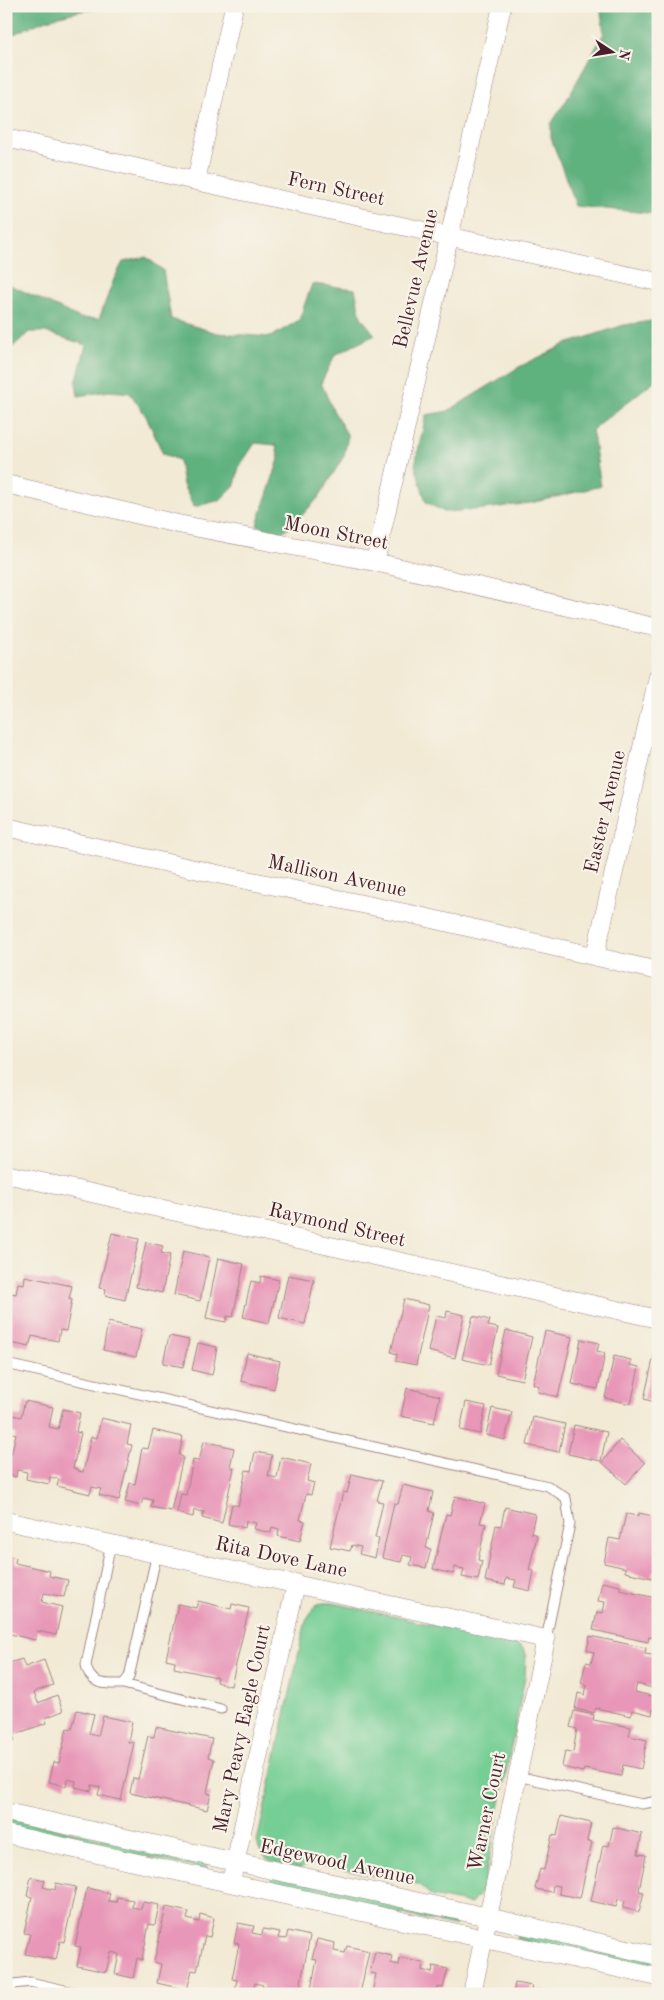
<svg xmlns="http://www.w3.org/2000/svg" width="664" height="2000" viewBox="0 0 664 2000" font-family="'Old Standard TT',serif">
  <rect width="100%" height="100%" fill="#f7f3e8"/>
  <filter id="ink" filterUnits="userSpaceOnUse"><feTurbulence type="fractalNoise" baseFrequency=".02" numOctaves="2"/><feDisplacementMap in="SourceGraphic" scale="10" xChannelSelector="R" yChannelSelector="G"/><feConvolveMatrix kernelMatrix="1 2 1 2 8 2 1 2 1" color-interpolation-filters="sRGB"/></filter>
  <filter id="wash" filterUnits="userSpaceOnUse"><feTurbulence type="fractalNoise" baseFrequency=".0096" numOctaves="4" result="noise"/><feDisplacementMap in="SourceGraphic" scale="20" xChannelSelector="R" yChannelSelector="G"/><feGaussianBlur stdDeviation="1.12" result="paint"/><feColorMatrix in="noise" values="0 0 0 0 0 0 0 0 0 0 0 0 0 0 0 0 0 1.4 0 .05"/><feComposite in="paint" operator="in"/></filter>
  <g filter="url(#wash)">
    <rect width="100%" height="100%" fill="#f2ead5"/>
    <!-- green -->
    <path fill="#74ce94" stroke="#5f7660" d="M324,1603H333L510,1642L522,1647L526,1655L525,1677L483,1889L471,1904L432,1896L418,1884L308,1863L301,1869C282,1865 262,1864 257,1842L306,1620L317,1604Z
      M6,1817L207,1861L206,1870L6,1826Z
      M272,1874L457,1916L455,1926L270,1884Z
      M519,1930L658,1960V1970L516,1939Z"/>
    <!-- forest -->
    <path fill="#5fb17e" stroke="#546854" d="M6,6H156L153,8C93,6 61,10 6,38Z
      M600,6H658V214L576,206L551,138V124L566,101L604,33Z
      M146,257L163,270L171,319L217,333L271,337L299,320L312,284L355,289L361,317L375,335L335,355L321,383L333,410L348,436L344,456L319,497L295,523L276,536L257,525L279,459L276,445L255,443L239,467L235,485L220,500L194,507L183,485L179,460L163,454L146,416L130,393L109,391L78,396L76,383L86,345L45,332H29L6,353V283L80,318L99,319L114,279L123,262Z
      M658,320V378L592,430L601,486L531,503L484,509L444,512L426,502L415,465L426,415L448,411L519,367L566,344L624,325Z"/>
    <g id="blocks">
      <!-- building -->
      <path fill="#e897b8" d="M112,1233L139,1239L125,1300L105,1295L106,1289L99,1288Z
        M146,1242L163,1246L161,1253L170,1255L162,1293L136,1287Z
        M183,1251L209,1257L200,1301L174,1295Z
        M218,1258L244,1264L233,1317L227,1316L226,1322L206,1318Z
        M288,1275L314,1280L305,1324L279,1318Z
        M25,1276L72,1286L69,1299L72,1300L66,1331L60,1330L58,1341L32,1336L29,1347L6,1342L11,1321L6,1320V1316L11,1293L16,1294L18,1283L24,1284Z
        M261,1276L279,1280L269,1323L243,1317L251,1281L260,1283Z
        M404,1299L429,1305L416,1365L396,1361L397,1354L391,1352Z
        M447,1311L464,1315L455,1358L428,1351L436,1316L446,1318Z
        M473,1316L490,1320L488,1326L498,1328L489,1365L462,1359Z
        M108,1322L142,1329L136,1357L103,1350Z
        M506,1330L532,1337L522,1380L496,1374Z
        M545,1331L572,1337L558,1397L538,1392L539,1386L533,1384Z
        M169,1336L189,1340L183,1367L163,1363Z
        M581,1339L599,1343L597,1351L605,1353L598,1389L572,1384Z
        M198,1343L217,1347L212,1375L192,1370Z
        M247,1353L280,1361L274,1389L241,1381Z
        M654,1355L658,1356V1403L644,1399Z
        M614,1356L631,1360L630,1365L639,1367L631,1404L605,1398Z
        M407,1388L440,1396L434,1423L401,1416Z
        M25,1401L53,1407L49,1427L58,1429L63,1409L80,1413L76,1432L81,1433L73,1468L79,1470L78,1471L83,1472L91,1437L97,1438L101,1418L131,1425L127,1444L132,1445L119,1500L99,1495L101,1489L92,1487L90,1494L57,1486L59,1479L50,1477L49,1484L26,1479L27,1472L17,1470L16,1477L6,1474V1454L11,1455L16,1434L10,1432L13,1415L21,1417Z
        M466,1402L486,1406L480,1434L460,1430Z
        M492,1408L512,1412L505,1440L486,1435Z
        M533,1417L565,1424L559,1452L527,1445Z
        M574,1425L607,1432L601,1461L568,1454Z
        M153,1430L183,1437L179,1455L183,1457L171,1511L151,1507L153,1500L143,1498L141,1506L125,1502L130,1483L135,1484L142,1448L148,1449Z
        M620,1440L645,1463L626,1484L602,1462Z
        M204,1441L234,1448L230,1467L234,1468L222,1523L202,1518L204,1512L194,1510L193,1517L177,1513L181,1494L186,1495L193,1460L199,1461Z
        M255,1452L272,1455L268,1476L277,1478L281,1457L311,1464L307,1481L314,1483L311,1495L306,1494L300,1520L305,1521L300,1541L278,1536L279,1529L272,1527L271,1533L254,1529L256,1523L246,1521L245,1528L228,1524L232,1504L238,1506L246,1470L251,1471Z
        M352,1474L382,1481L377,1501L383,1502L375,1538H379L375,1558L359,1554L361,1547L352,1545L350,1551L330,1547L343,1492L347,1493Z
        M403,1485L433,1492L429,1511L434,1513L426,1548L431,1549L426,1568L410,1565L412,1557L403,1555L401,1562L382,1558L394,1503L398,1504Z
        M455,1496L485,1504L480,1523L486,1524L478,1560L482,1561L478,1580L462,1577L464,1569L455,1567L453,1574L433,1569L446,1514L450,1515Z
        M505,1507L535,1514L531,1533L537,1535L529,1570L534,1571L530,1591L514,1587L516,1580L506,1578L505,1585L485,1581L496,1525L501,1526Z
        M639,1513L658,1517V1573L653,1572L652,1578L625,1572L626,1568L604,1563L609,1538L620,1540L626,1514L638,1516Z
        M6,1555L16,1558L15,1563L50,1571L49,1576L68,1580L64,1597L44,1593L42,1602L62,1607L56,1635L37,1631L35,1640L6,1633Z
        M602,1582L620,1586V1590L656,1598L654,1607L658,1608V1639L649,1637L648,1642L593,1630L597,1612L603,1613L605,1602L598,1601Z
        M198,1601L231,1609L232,1604L249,1608L231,1686L216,1682L217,1677L174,1668L175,1661L166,1659L178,1604L196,1608Z
        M590,1636L646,1648L645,1654L658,1656L657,1689L637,1684L635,1692L656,1697L652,1715L632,1710L631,1716L596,1708L594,1713L575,1709L578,1693L585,1695L587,1685L581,1683L586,1662L591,1663L594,1652L587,1650Z
        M22,1659L25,1667L44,1660L53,1685L34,1692L38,1703L57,1695L63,1711L45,1718L47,1723L13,1735L15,1741L6,1744V1664Z
        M77,1710L94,1714L89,1734L98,1736L103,1716L132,1722L128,1742L134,1743L121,1800L98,1795L100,1787L92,1785L91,1791L75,1787L76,1781L67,1779L66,1786L49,1782L54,1762L59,1763L67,1728L72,1729Z
        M574,1711L594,1715L593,1720L631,1727L629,1736L647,1740L641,1769L623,1765L621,1776L584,1769L583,1772L562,1767L565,1751L573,1752L577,1729L570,1727Z
        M156,1727L212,1739L208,1757L214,1759L207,1793L211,1794L207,1810L130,1793L133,1778L138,1779L148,1736L154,1737Z
        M561,1816L591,1823L587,1841L592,1842L580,1898L559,1894L560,1886L553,1885L552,1892L535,1889L540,1869L544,1870L552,1835L557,1836Z
        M613,1827L642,1834L638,1854L646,1855L639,1891L644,1892L639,1912L623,1908L625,1901L618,1899L616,1907L591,1901L603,1845L609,1846Z
        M31,1877L45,1880L43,1887L55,1890L56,1883L76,1887L64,1942L60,1941L56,1960L25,1954L30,1934L24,1933L32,1897L27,1896Z
        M87,1888L110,1893L108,1901L116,1902L117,1897L133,1900L132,1907L141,1909L143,1902L159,1905L155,1925L149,1924L142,1960L137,1958L133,1978L115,1974L119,1954L111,1952L106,1972L77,1966L81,1947L75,1946Z
        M166,1907L189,1912L187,1919L199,1922L200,1914L214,1918L210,1937L205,1936L197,1971L192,1970L187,1990L157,1983L161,1964L154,1962Z
        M238,1923L254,1926L252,1933L262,1935L263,1929L280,1932L278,1938L286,1939L288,1931L310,1936L299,1993L261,1994L263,1985L255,1983L252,1994H234L237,1980L232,1979L239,1944L234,1943Z
        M317,1939L335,1943L334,1951L345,1953L347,1946L369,1951L360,1994H310L317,1960L312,1959Z
        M375,1952L392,1956L391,1963L399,1965L400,1958L423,1963L422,1970L432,1973L433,1966L448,1969L443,1988L438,1987L437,1994H372L376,1974L370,1973Z
        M515,1983L532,1986L530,1994H513Z
        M539,1990L555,1993V1994H539Z"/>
    </g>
  </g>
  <g filter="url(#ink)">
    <use href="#blocks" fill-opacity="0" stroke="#9e8480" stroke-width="1"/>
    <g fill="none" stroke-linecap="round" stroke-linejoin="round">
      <!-- service casing -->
      <g stroke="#9e8480" stroke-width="11">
        <path id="service" d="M6,1364L548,1486L566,1498L570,1524L546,1639
          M111,1543L86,1665C90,1686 105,1684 123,1684L129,1677L157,1553
          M123,1684L221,1709
          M517,1776L642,1804L658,1801
          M8,1994L14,1984L30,1982L82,1994"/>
      </g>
      <!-- minor casing -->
      <g stroke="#9e8480" stroke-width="19">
        <path id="minor" d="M6,138L196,181L658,282
          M196,181L234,6
          M6,484L178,524L375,562L658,628
          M375,562L502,6
          M6,827L208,872L415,915L658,971
          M595,956L658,677
          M6,1174L658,1319
          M6,1521L546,1639L472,1994
          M6,1812L488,1917L658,1956
          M6,1834L658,1977
          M233,1873L296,1583"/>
      </g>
      <!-- service -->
      <use href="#service" stroke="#fff" stroke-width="9"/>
      <!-- minor -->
      <use href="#minor" stroke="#fff" stroke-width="18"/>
    </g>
  </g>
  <g text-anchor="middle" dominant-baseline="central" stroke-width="4.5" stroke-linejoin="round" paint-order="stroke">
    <!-- street labels -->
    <g font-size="20" fill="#4a1f2b" stroke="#f7f3e8">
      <text transform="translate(336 190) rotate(12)">Fern Street</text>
      <text transform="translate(417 279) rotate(-77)">Bellevue Avenue</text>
      <text transform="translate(336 534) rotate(11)">Moon Street</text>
      <text transform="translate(606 812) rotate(-77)">Easter Avenue</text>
      <text transform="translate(337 877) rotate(12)">Mallison Avenue</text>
      <text transform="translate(337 1226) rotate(13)">Raymond Street</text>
      <text transform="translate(281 1558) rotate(12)">Rita Dove Lane</text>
      <text transform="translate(243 1729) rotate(-78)">Mary Peavy Eagle Court</text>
      <text transform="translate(488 1812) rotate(-78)">Warner Court</text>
      <text transform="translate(337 1863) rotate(12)">Edgewood Avenue</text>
    </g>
  </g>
  <!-- margin -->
  <rect width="664" height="2000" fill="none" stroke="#f7f3e8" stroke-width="25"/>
  <!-- north arrow -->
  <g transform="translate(612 52) rotate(102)" stroke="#f7f3e8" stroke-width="4" paint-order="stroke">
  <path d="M0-4L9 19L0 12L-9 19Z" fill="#4a1f2b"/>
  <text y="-8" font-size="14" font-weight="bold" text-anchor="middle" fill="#4a1f2b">N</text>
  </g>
</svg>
